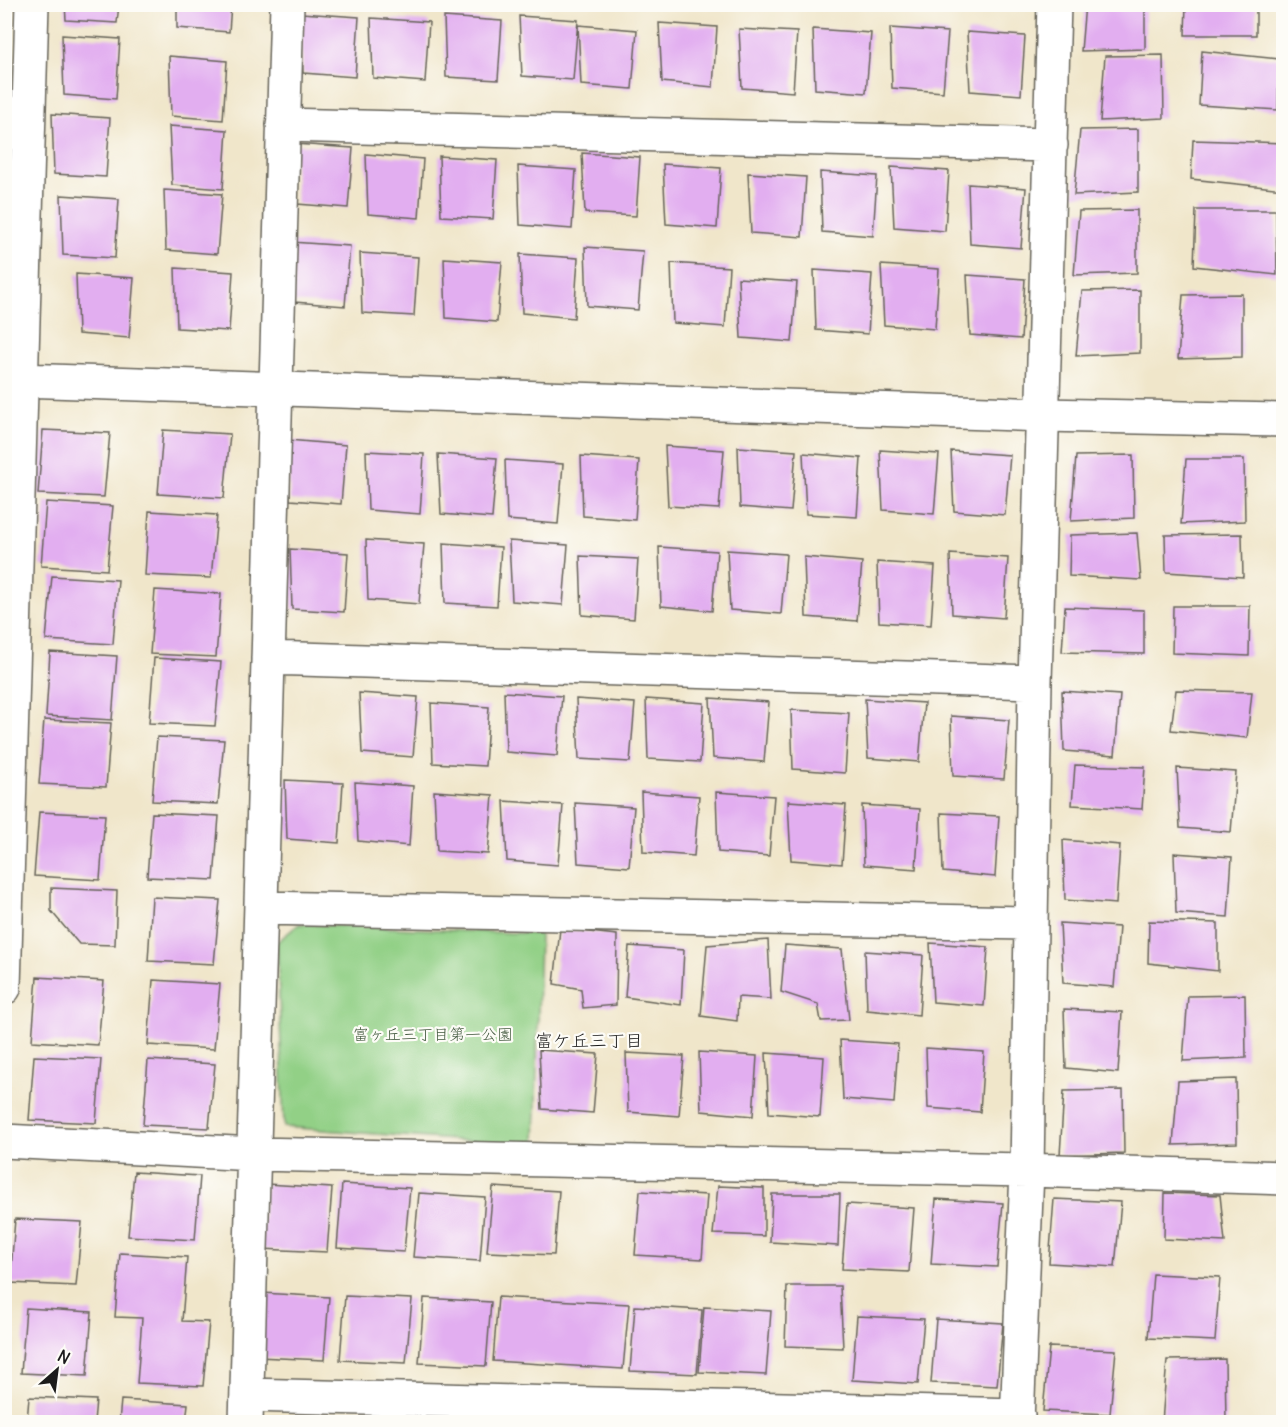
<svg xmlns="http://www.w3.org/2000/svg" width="1288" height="1427" viewBox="0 0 1288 1427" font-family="Delius,'Klee One',sans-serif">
  <rect width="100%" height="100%" fill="#fdfcf7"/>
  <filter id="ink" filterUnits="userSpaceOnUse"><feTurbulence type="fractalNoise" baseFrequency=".0167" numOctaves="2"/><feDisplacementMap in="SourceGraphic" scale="12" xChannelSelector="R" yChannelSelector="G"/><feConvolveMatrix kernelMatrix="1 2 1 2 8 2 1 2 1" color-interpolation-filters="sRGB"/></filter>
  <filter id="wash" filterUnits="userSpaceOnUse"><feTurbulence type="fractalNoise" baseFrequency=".008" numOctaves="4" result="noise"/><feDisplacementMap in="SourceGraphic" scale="24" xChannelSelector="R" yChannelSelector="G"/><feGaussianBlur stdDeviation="1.35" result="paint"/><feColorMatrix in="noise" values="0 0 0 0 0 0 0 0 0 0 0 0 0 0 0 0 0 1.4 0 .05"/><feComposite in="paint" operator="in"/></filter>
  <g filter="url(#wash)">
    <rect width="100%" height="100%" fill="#f0e6ca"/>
    <!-- green -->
    <path fill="#92d086" stroke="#577651" stroke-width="1.5" d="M299,924L540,934L535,1146L284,1127L277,942Z"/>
    <g id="blocks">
      <!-- building -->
      <path fill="#e2aef0" d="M65,4H119L117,23L66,20Z
        M177,4H231L229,32L177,28Z
        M1085,4H1145V49L1081,51Z
        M1186,4H1256V35H1185Z
        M301,13L359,17L355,77L303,73Z
        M519,16L578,20L573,80L522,76Z
        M444,17L502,21L498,80L446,77Z
        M371,18L429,22L425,82L373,78Z
        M659,23L717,27L713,87L662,82Z
        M578,25L637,30L632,89L581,85Z
        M890,28L948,32L943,92L892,88Z
        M739,29L797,32L793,92L742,88Z
        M813,29L871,33L866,93L815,89Z
        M967,32L1025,36L1021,95L970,91Z
        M62,35L120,39L116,99L64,95Z
        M1202,51L1279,59L1278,110L1199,105Z
        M1163,55L1164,118L1100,121L1105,56Z
        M169,56L227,61L223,120L171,116Z
        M52,114L110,118L106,177L54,174Z
        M169,126L227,130L223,189L172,185Z
        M1138,129V192L1074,195L1080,130Z
        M1193,140L1284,143L1283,189L1191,179Z
        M294,144L353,148L348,208L297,204Z
        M582,153L640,157L636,216L585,213Z
        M366,154L423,159L419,218L368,214Z
        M439,156L497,160L493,219L441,216Z
        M663,164L721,168L717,228L666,224Z
        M518,166L576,170L572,229L520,225Z
        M891,167L949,171L945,231L894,227Z
        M820,172L877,176L873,236L822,232Z
        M748,173L806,177L802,237L751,233Z
        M968,184L1026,188L1021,248L970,244Z
        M164,190L222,194L217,254L166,250Z
        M61,195L119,199L115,258L63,255Z
        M1137,210V273L1074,275L1079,211Z
        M1196,210H1276L1277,275L1194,266Z
        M291,242L350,246L345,306L294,302Z
        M585,247L643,251L638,310L587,306Z
        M360,253L418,257L414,316L362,313Z
        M520,254L578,258L574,318L522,313Z
        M444,258L502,262L497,322L446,318Z
        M671,263L729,267L725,327L673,323Z
        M881,265L939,269L935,329L884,325Z
        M175,268L233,272L229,331L177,328Z
        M814,270L872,274L868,334L816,330Z
        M76,274L134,278L129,338L78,334Z
        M967,275L1025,279L1021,339L970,335Z
        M738,278L797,282L792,342L741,338Z
        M1140,290V353L1076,356L1082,291Z
        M1242,294V357L1178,359L1183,295Z
        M43,430L110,433L104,497L38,494Z
        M163,430L230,434L224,498L158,494Z
        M288,440L346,445L341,504L290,500Z
        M665,446L724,450L719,509L668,506Z
        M738,447L796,451L791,511L740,507Z
        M880,450L939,454L934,514L883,510Z
        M366,451L424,454L420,514L368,510Z
        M951,451L1010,455L1005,515L954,511Z
        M803,453L861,458L857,517L806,514Z
        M438,454L497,458L492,518L441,514Z
        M1133,455L1134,518L1071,521L1076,456Z
        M581,456L639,460L635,520L583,516Z
        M1186,459H1244L1245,521L1181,524Z
        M505,460L563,464L558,524L507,520Z
        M46,502L113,506L107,570L41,566Z
        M149,511L217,515L211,578L145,575Z
        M1137,533L1141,580L1069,576L1070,535Z
        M1242,534L1243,577L1166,572L1165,535Z
        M366,540L424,544L419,604L368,600Z
        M509,541L568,545L563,605L512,601Z
        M443,543L501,547L497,606L445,603Z
        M659,547L717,551L712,611L661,606Z
        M290,549L348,553L344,612L292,609Z
        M727,550L786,554L781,614L730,610Z
        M950,554L1008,558L1004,618L952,614Z
        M580,556L638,559L634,619L582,615Z
        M804,557L862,562L857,621L806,617Z
        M877,562L935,566L931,625L879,622Z
        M52,576L118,580L113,644L46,640Z
        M155,590L221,594L216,657L150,654Z
        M1173,606H1250L1249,656L1172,653Z
        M1065,607L1144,610V654L1062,652Z
        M50,652L117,656L112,720L46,716Z
        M154,658L221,662L215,726L149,723Z
        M1176,690L1252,692L1247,738L1171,730Z
        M1062,691L1120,695L1115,755L1064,751Z
        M504,692L562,696L557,756L506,752Z
        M359,693L418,697L413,757L362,753Z
        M710,698L769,702L764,762L713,758Z
        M576,699L635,703L630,762L579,759Z
        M646,699L704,703L700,762L648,759Z
        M865,699L924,703L919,762L868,758Z
        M431,703L489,707L485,766L433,763Z
        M791,710L849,713L845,773L793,769Z
        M951,716L1009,720L1004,779L953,776Z
        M44,720L111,723L106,787L39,784Z
        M157,737L224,740L218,804L152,801Z
        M1075,765L1145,767L1142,809L1072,805Z
        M1177,768L1236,772L1231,832L1180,828Z
        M285,780L343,783L339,843L287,839Z
        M355,782L413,786L409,846L358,841Z
        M434,791L493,795L488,854L437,851Z
        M641,792L699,796L694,856L643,852Z
        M716,792L774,796L769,856L718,852Z
        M504,801L563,805L558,865L507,861Z
        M788,801L846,805L842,864L791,860Z
        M575,803L634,807L629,867L578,863Z
        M862,805L920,809L916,869L864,865Z
        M39,812L105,815L100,880L34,876Z
        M152,813L219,816L214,880L147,877Z
        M941,813L999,816L995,877L943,872Z
        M1063,840L1120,845L1116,904L1065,900Z
        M1174,853L1232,857L1228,917L1176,913Z
        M51,888L117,891L115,945L79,944L51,911Z
        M152,897L220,900L214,964L148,961Z
        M1149,921L1218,923V971L1148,963Z
        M1060,923L1119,927L1114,987L1063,983Z
        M560,929L617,935L616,1005L583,1008L581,989L554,984Z
        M768,940L771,999L738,997L737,1021L701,1016L707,945Z
        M930,943L988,947L984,1006L933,1002Z
        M785,945L842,949L849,1020L821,1021L818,1004L781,992Z
        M629,946L684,950L681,1005L625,997Z
        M865,951L923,955L919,1015L867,1010Z
        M37,977L104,981L98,1045L32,1041Z
        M153,980L220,984L214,1049L148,1045Z
        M1245,995L1246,1058L1183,1061L1188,996Z
        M1064,1009L1122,1012L1118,1073L1066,1068Z
        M840,1040L898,1044L894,1103L843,1099Z
        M926,1048L984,1052L980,1112L928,1108Z
        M539,1050L598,1054L593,1113L542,1109Z
        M699,1052L757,1056L753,1116L701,1111Z
        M626,1053L684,1056L679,1116L628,1112Z
        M766,1053L824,1057L820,1117L769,1113Z
        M34,1056L101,1059L96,1123L29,1120Z
        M148,1060L215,1064L209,1128L143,1125Z
        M1236,1079L1237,1143L1173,1145L1178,1081Z
        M1123,1090L1124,1153L1060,1155L1064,1091Z
        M134,1172L200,1176L195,1240L128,1236Z
        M266,1184L332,1188L327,1252L261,1249Z
        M342,1184L410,1188L404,1252L337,1248Z
        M718,1186L764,1188V1236L713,1234Z
        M493,1187L559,1191L554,1255L487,1252Z
        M640,1191L707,1195L702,1259L635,1255Z
        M419,1193L485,1197L480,1261L413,1257Z
        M1165,1193L1220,1195L1225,1242L1164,1239Z
        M772,1194H840L838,1246L770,1242Z
        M936,1199L1003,1203L997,1267L931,1264Z
        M1054,1199L1121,1202L1115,1267L1049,1263Z
        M847,1204L914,1208L909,1272L842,1269Z
        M15,1219L82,1222L76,1286L10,1283Z
        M120,1253L187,1257L182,1321L209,1322L203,1386L137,1383L142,1318L115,1317Z
        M1153,1274L1220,1277L1215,1341L1148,1338Z
        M787,1286H840L843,1348L785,1346Z
        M262,1293L329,1297L324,1360L257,1357Z
        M345,1296L412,1299L406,1363L340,1360Z
        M498,1297L629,1304L623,1369L493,1361Z
        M424,1298L491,1302L486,1366L419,1363Z
        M635,1306L702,1310L697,1374L630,1371Z
        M704,1307L771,1311L766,1375L699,1372Z
        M26,1308L92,1312L87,1376L21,1373Z
        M857,1316L924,1319L918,1384L852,1380Z
        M936,1319L1003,1323L997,1386L931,1383Z
        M1049,1347L1116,1350L1110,1414L1043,1411Z
        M1225,1359L1226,1422H1162L1167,1360Z
        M29,1397L96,1400L94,1422H27Z
        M121,1400L188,1404L186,1422H119Z
        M262,1419L286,1421V1422H262Z"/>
    </g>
  </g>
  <g filter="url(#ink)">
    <use href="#blocks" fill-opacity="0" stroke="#666359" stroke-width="1.5"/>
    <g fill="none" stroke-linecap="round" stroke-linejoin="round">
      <!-- street casing -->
      <g stroke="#666359" stroke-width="36">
        <path id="street" d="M283,125L1051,145
          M268,658L1035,682
          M261,908L1031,923
          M4,1141L254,1154L1027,1170L1284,1178
          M247,1395L1018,1415
          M246,1422L287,4
          M1017,1422L1027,1170L1035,682L1054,4"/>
      </g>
      <!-- secondary casing -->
      <g stroke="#666359" stroke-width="36">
        <path id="secondary" d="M21,380L1044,415L1284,420
          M4,988L32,4"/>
      </g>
      <!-- street -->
      <use href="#street" stroke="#fff" stroke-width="33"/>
      <!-- secondary -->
      <use href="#secondary" stroke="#fff" stroke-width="33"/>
    </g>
  </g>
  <g text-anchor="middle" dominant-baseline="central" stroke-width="4.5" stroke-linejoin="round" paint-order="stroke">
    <!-- park labels -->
    <g font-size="16" fill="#455b41" stroke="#fdfcf7">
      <text x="433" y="1034">富ヶ丘三丁目第一公園</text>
    </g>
    <!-- neighbourhood labels -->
    <g font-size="18" fill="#1c1c1c" stroke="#fdfcf7">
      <text x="589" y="1040">富ケ丘三丁目</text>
    </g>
  </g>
  <!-- margin -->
  <rect width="1288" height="1427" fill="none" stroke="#fdfcf7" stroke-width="24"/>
  <!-- north arrow -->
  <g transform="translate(57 1370) rotate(28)" stroke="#fdfcf7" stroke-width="4.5" paint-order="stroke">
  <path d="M0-4.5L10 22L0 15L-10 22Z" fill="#1c1c1c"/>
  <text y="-9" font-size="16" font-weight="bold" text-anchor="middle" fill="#1c1c1c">N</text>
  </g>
</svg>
